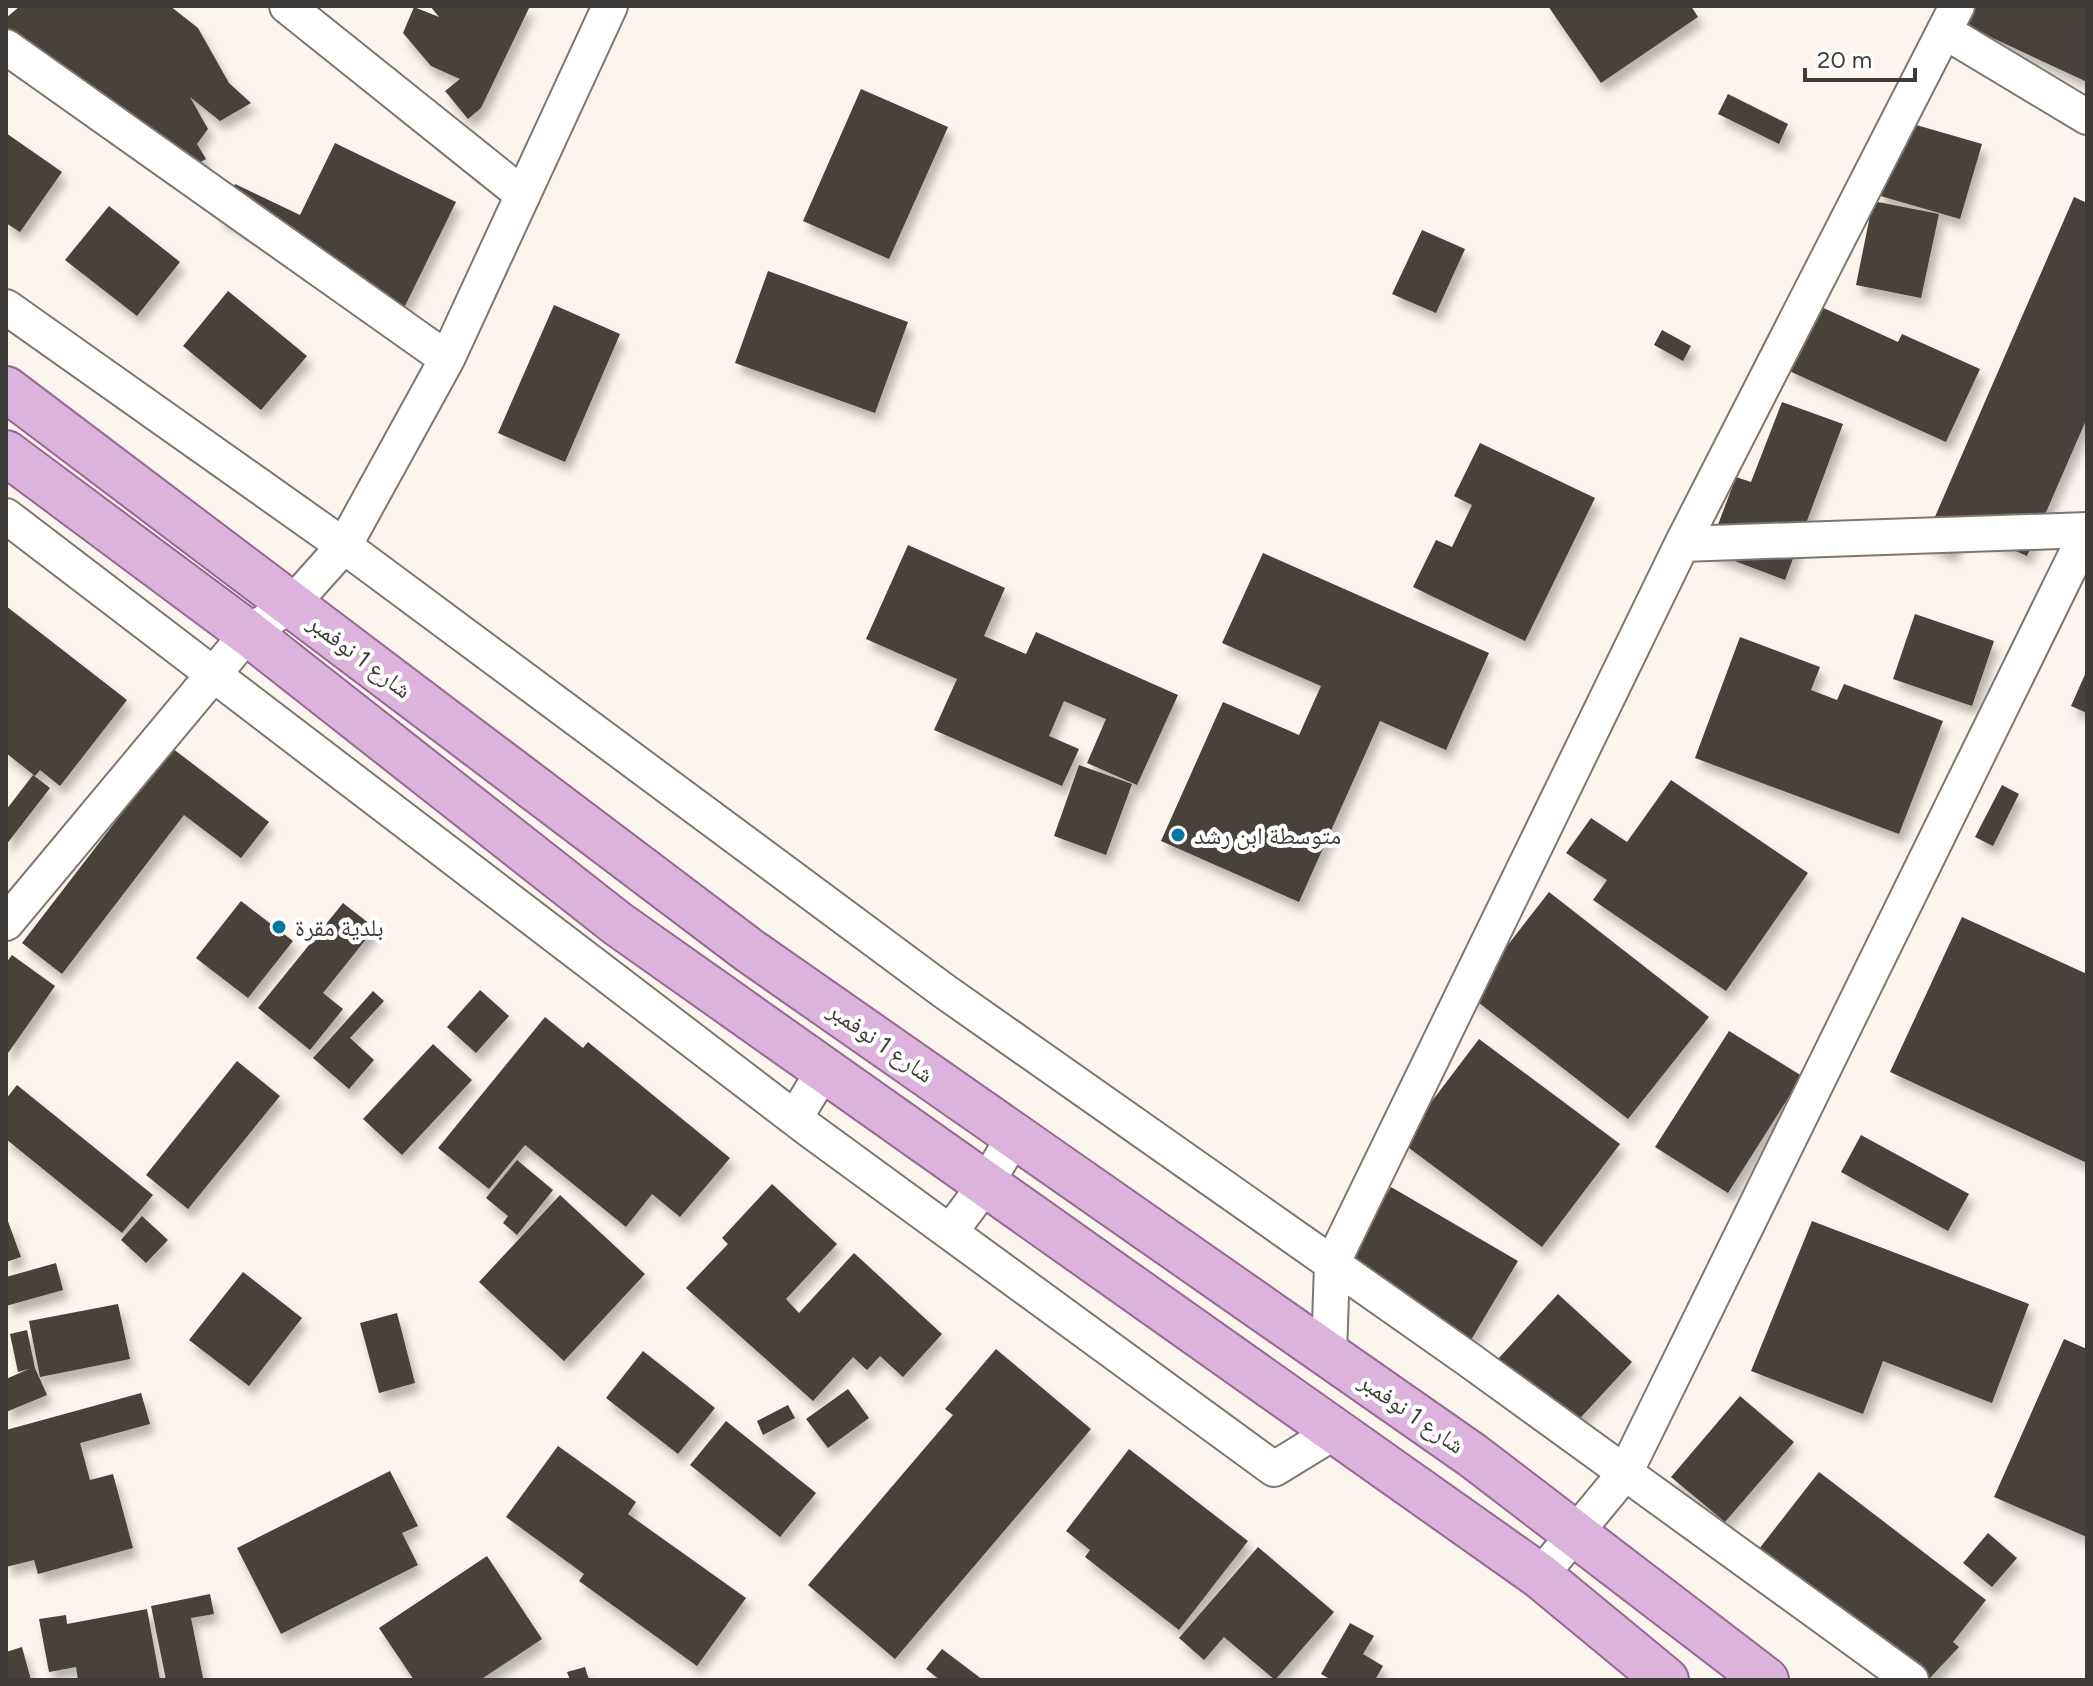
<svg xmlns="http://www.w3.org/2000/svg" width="2093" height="1686" viewBox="0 0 2093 1686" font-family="Figtree,'Noto Naskh Arabic',sans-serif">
  <defs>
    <filter id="shadow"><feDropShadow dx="5" dy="9" stdDeviation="4" flood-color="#0004"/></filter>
  </defs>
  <rect width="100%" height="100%" fill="#fcf5ed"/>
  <!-- building -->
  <path fill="#48423b" filter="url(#shadow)" d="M20,6H170L198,28L229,83L251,103L220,121L190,97L208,129L197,144L206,159L183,172L6,46V18Z
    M430,6H530L481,108L468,119L445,91L460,79L431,66L403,33L414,7L439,17Z
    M1548,6H1691L1698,17L1601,83Z
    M1961,6H2087V82L1954,20Z
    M861,89L948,127L889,259L803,221Z
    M1728,94L1788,124L1779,144L1718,114Z
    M1899,120L1982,144L1960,219L1877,195Z
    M6,133L62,172L20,232L6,223Z
    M335,143L456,202L404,308L218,217L235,184L300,215Z
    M2074,197L2087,203V418L2027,556L1963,528L1952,554L1924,542Z
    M1873,201L1939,214L1921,298L1856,285Z
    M109,206L180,262L137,316L65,260Z
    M1422,230L1465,249L1436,313L1392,294Z
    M768,271L908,322L875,413L735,363Z
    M228,291L307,356L261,410L183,346Z
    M554,305L620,334L565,462L498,433Z
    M1817,305L1898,342L1902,334L1980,369L1946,442L1787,370Z
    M1662,330L1691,346L1683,361L1654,345Z
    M1782,402L1843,424L1785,580L1708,551L1736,477L1751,482Z
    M1480,443L1595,498L1525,641L1413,587L1436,540L1452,547L1472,505L1454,496Z
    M908,545L1005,588L984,636L1026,654L1036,632L1178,695L1137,785L1087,763L1106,719L1064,701L1049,736L1079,749L1062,786L934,730L957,679L866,639Z
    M1263,553L1489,653L1446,750L1380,721L1299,902L1161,841L1223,702L1299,735L1321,686L1222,643Z
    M6,606L127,700L60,786L40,770L35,776L6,753Z
    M1915,614L1994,641L1972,706L1893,679Z
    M1740,637L1820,667L1811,690L1837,700L1844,684L1943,721L1899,834L1695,758Z
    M2087,670V713L2071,706Z
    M172,748L269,822L241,858L184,815L62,974L22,943Z
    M1079,765L1132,784L1106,855L1054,836Z
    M33,775L50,788L6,845V810Z
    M1671,780L1808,873L1726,991L1593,900L1607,880L1566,853L1591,818L1627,842Z
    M2002,785L2019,794L1993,846L1975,837Z
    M1549,892L1709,1017L1628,1119L1469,995Z
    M241,901L293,941L248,998L196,958Z
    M343,903L375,928L323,993L343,1009L310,1050L258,1008Z
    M1962,917L2087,974V1163L1890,1072Z
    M12,955L55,986L6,1056V963Z
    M480,990L509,1016L476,1053L447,1027Z
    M373,991L384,1001L350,1038L374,1060L349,1089L313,1058Z
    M545,1017L583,1048L588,1042L730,1158L680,1217L652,1194L626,1227L525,1145L489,1189L438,1148Z
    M1729,1031L1802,1076L1728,1193L1655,1147Z
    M1479,1039L1620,1144L1542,1247L1401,1142Z
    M433,1044L472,1080L402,1155L363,1119Z
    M237,1061L280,1096L188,1209L146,1175Z
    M17,1085L153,1195L122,1233L6,1139V1099Z
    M1861,1135L1969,1194L1948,1231L1841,1172Z
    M517,1160L553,1190L517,1235L503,1223L508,1216L486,1198Z
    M772,1184L837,1244L786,1299L799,1313L854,1253L942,1334L903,1377L880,1356L867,1370L853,1357L813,1401L686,1288L728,1244L722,1238Z
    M1391,1187L1518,1261L1471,1340L1344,1266Z
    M560,1195L645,1274L564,1361L479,1282Z
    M6,1216L21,1257L6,1262Z
    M142,1216L168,1240L146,1263L121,1240Z
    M1812,1221L2029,1304L1992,1403L1883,1361L1863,1414L1751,1371Z
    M56,1263L63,1290L6,1306V1277Z
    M243,1272L302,1318L249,1386L189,1340Z
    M1558,1294L1632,1362L1571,1428L1497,1360Z
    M118,1304L130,1359L40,1377L29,1321Z
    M397,1313L415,1383L379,1393L360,1323Z
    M27,1330L35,1368L47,1395L6,1412V1379L29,1369L18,1372L10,1334Z
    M2064,1339L2087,1349V1537L1994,1497Z
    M996,1349L1091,1429L895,1659L808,1585L953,1415L945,1409Z
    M643,1351L715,1408L678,1454L606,1398Z
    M848,1389L869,1418L828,1448L806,1419Z
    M141,1393L150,1424L80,1443L90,1480L113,1474L133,1548L38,1574L34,1560L6,1567V1430Z
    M1740,1396L1794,1442L1725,1522L1671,1477Z
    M788,1405L795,1418L763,1435L757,1421Z
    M726,1421L816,1493L780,1537L690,1465Z
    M558,1446L636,1502L628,1514L746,1598L697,1666L579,1581L584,1574L506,1517Z
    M1129,1449L1248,1541L1179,1630L1085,1557L1090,1550L1066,1531Z
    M390,1471L418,1526L402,1533L418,1565L281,1634L237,1548Z
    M1819,1472L1986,1600L1953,1642L1959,1647L1928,1680H1911L1752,1558Z
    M1988,1533L2017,1558L1992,1587L1963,1563Z
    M1258,1547L1334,1612L1275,1680L1224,1637L1204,1660L1179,1638Z
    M487,1556L542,1639L480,1680H414L379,1628Z
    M210,1594L214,1614L191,1618L203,1678L166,1680L151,1606Z
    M147,1609L160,1680H78L76,1667L49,1672L39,1619L66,1615L67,1624Z
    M1350,1623L1374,1636L1363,1654L1383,1666L1375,1680H1332L1321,1674Z
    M22,1647L31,1680H6V1652Z
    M942,1649L983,1680H940L926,1669Z
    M585,1667L589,1680H570L567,1672Z"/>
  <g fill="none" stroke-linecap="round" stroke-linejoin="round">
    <!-- minor casing -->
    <g stroke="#7d7770" stroke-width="38">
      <path id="minor" d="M287,6L523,195
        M1944,31L2087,117
        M6,47L447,359
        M6,307L344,546L944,991L1468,1359L1911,1680
        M6,516L810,1130L1274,1469L1336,1431
        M1682,544L2087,530
        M6,923L248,633L292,604L344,546L447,359L610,6
        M795,1118L824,1070
        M950,1232L986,1184L1015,1135
        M1329,1356L1332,1264L1682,544L1957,6
        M1540,1576L1625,1473L2087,532"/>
    </g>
    <!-- primary casing -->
    <g stroke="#956894" stroke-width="48">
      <path id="primary" d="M6,389L750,951L1472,1455L1766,1680
        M6,453L248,633L618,924L1540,1576L1666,1680"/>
    </g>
    <!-- minor -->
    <use href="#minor" stroke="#fff" stroke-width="34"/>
    <!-- primary -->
    <use href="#primary" stroke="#dcb3dc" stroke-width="44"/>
  </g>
  <!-- markers -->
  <g fill="#0279a1" stroke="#fff" stroke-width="3">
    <circle cx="1178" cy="835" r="8"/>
    <circle cx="279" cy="927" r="8"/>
  </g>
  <g text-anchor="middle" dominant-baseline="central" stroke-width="8" stroke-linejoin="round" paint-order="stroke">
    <!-- street labels -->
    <g font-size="24" fill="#3e3b38" stroke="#fff">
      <text transform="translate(360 656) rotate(37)">شارع 1 نوفمبر</text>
      <text transform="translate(881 1042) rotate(35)">شارع 1 نوفمبر</text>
      <text transform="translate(1412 1413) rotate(35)">شارع 1 نوفمبر</text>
    </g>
    <!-- poi labels -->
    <g font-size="24" fill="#3e3b38" stroke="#fff" text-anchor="start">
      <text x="1194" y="835">متوسطة ابن رشد</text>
      <text x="295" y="927">بلدية مقرة</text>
    </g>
  </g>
  <!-- border -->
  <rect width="2093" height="1686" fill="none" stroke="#3e3b38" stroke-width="16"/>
  <!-- scale -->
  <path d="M1805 68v12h110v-12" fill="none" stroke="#3e3b38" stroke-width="4"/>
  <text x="1817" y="68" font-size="24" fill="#3e3b38" stroke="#ffffff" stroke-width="6" paint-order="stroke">20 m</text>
</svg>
